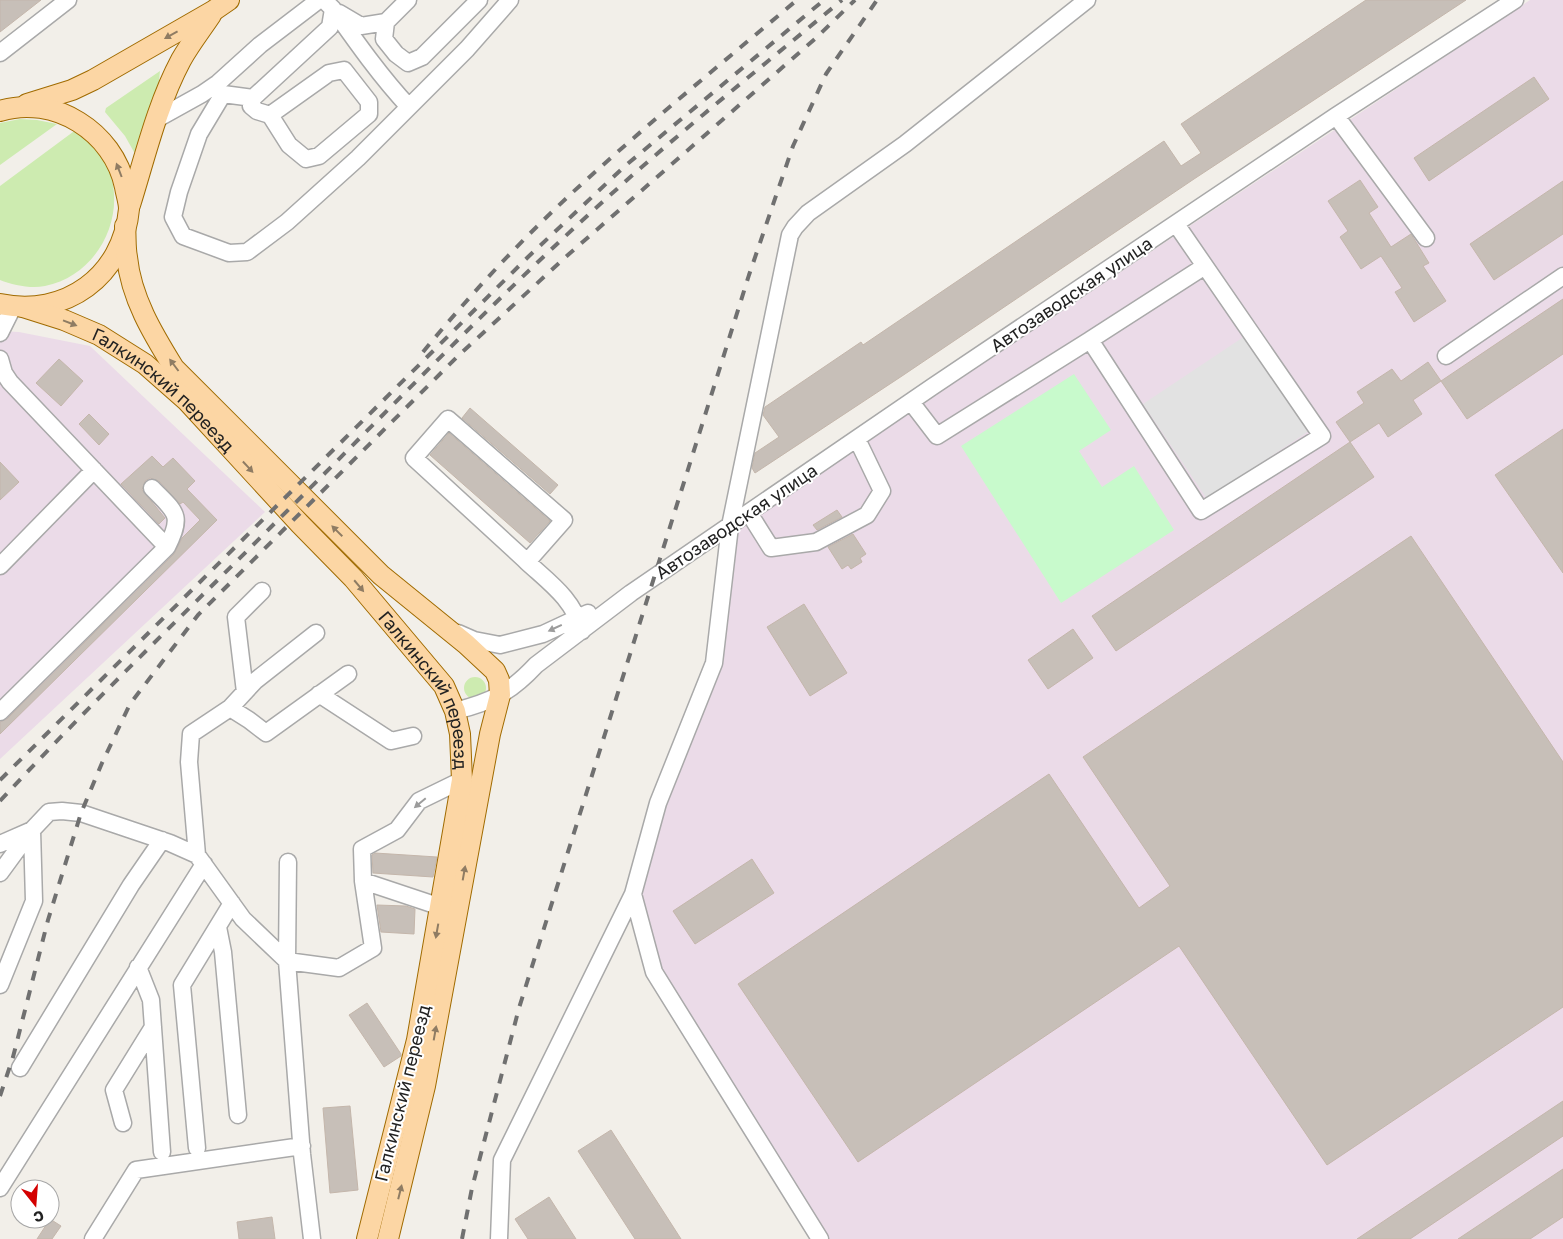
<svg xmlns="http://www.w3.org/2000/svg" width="1563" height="1239" viewBox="0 0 1563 1239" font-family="'Golos Text',sans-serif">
  <rect width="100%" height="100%" fill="#f2efe9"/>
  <!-- industrial -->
  <path fill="#ebdbe8" d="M1530,0H1563V1239H828L658,968L638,896L665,798L718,664L735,528Z
    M0,331L19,332L90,346L265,512L0,759Z"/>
  <!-- grass -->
  <path fill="#cdebb0" d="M160,71L159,81L140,152H134L125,136L105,112L106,108Z
    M20,119L37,120L57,124L0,165V123Z
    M77,129C82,133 88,137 92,141C96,145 98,150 101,154C133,203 104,274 45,286C31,289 13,285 0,280V186Z
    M464 688a11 11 0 1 1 22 0a11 11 0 1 1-22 0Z"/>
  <!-- park -->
  <path fill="#c8facc" d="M1074,374L1111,430L1079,451L1102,487L1134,466L1174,530L1061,603L961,446Z"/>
  <!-- parking -->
  <path fill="#e2e2e2" d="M1257,328L1321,423L1207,499L1143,404Z"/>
  <!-- building -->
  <path fill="#c7bfb8" stroke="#c4b6ab" d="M0,0H41L0,32Z
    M1366,0H1466L1194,179L902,376L755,473L752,468L755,453L779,437L763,415L765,407L861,342L863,345L1164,141L1181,166L1201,153L1181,124Z
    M1534,77L1549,99L1429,181L1414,158Z
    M1360,180L1378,207L1369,213L1391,247L1411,234L1429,263L1423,266L1446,301L1414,322L1395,292L1402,288L1381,256L1361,269L1340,237L1348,231L1328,201Z
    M1563,181V234L1494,280L1470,244Z
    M1563,299V354L1467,419L1441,381Z
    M59,359L83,381L61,406L36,383Z
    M1428,362L1441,381L1413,400L1422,414L1388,437L1379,423L1350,442L1336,422L1364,403L1357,392L1392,369L1401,381Z
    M470,408L558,485L550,494L462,418Z
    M89,414L109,434L99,445L79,424Z
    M1563,429V573L1495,475Z
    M449,433L550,521L530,543L430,455Z
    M1350,442L1374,477L1116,651L1092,616Z
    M152,456L163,467L173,458L195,481L187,489L217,520L0,734V722L7,719L174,554L182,538L200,520L183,502L180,504L159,481L150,478L145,481L142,490L165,518L159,524L121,484Z
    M0,462L19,482L0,500Z
    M837,510L842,517L817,530L813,525Z
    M853,534L866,554L860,558L862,562L851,569L848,565L842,569L828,547Z
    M1411,536L1563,762V1007L1327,1165L1179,946L858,1162L738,984L1049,774L1139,908L1170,886L1083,757Z
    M804,604L847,673L810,696L767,627Z
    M1073,629L1093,658L1048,689L1028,660Z
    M375,853L437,857L433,877L373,873L372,855Z
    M752,859L774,893L695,944L673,911Z
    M377,905L406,906L415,909L414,934L381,932Z
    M367,1003L401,1054V1056L384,1067L349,1015Z
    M1563,1101V1136L1410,1239H1357Z
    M350,1106L358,1190L330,1193L323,1108Z
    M611,1130L681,1239H635L578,1151Z
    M1563,1169V1217L1530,1239H1458Z
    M549,1197L576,1239H528L515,1219Z
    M272,1217L275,1239H239L237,1222Z
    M50,1219L61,1226L52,1239H37Z"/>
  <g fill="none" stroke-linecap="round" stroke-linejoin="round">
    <!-- minor casing -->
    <g stroke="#a9a9a9" stroke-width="19">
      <path id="minor" d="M324,0L333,9L330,27L253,98L223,94L199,134L179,192L173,217L183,236L229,253L247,252L287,222L358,158L467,49L510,0
        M333,9C357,43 381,77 409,107
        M339,13L361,26L386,22L408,0
        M386,22L384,39L396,54L408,63L422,57L479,0
        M0,53L68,0
        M253,98L251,106L257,111L270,115L329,73L344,70L369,102V114L319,156L306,159L289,145L270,115
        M1336,116L1426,238
        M157,119L202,94L218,83L260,45L319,0
        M0,333L13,307
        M1090,340L1205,266
        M1446,356L1563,276
        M0,359L4,373L10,382L167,547L0,712
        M911,402L937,436L1090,340L1201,511L1322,436L1176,224
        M152,488C175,512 184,514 167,547
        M749,513L771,548L816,542L867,515L882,491L857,439
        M527,562L564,520L448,419L414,458L524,559L527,562C551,584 573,599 582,631
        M0,566L94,470
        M458,633L474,640L500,645L543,634L588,613
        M245,692L236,617L262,591
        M319,694L391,741L413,736
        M230,708L249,720L266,733L348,674
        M455,711C491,702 510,693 536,665L631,593L932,387L1336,116L1515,0
        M0,844L32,830L49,812L62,811L81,813L170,843L197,855L243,919L287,961L339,968L373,948L363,881
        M197,855L189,762L191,734L230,708L255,681L316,633
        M288,862L287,961L302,1154L312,1239
        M0,873L30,832
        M441,907L363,881L362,849L397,830L419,801L462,780
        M218,927L223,952L238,1115
        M138,967L151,1000L162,1152
        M0,985L34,901L32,830
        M20,1068L131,885L162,840
        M123,1123L114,1090L153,1027
        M197,1148L182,985L232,903
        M0,1188L204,864
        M93,1239L136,1170L302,1146
        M499,1239L502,1160L633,894
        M820,1239L654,972L633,894L658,803L714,663L730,526L790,235L795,227L808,213L905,144L1087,0"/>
    </g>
    <!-- major casing -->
    <g stroke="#a06b00" stroke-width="22">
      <g id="major">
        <path d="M27,104L72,90L93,80L213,11L229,0"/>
        <path d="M0,111C54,94 114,132 125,187C126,194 129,202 129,209C123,276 65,318 0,304"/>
        <path d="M130,205C145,157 157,105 181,60C190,44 201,30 211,15"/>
        <path d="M125,226C126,236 125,247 127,257C131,298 153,334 174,368L381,575L466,644L495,671L499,680L500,695L490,734L425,1086L388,1239"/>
        <path id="s1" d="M23,307L64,320L99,335L145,364L187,401L300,524L353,578L444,686L455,711L460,734L462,780L417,1040L367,1239"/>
      </g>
    </g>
    <!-- minor -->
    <use href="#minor" stroke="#fff" stroke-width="16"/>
    <!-- major -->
    <use href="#major" stroke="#fcd6a4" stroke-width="20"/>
    <!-- rail -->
    <path stroke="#707070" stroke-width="4" stroke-dasharray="10 10" stroke-linecap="butt" d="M423,352C469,296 519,242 573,192C645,126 722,63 797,0
      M0,780L528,257L625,166L824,0
      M0,801C88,706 180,618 271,527C389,410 503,290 627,180C697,118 770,60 842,0
      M0,1096L13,1057L48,920L81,813L102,763L130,704L198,615L459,355L569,254L816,38L855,0
      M462,1239L472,1188L519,1008L749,275L793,146L826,74L877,0"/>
  </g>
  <!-- one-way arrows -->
  <defs><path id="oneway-solid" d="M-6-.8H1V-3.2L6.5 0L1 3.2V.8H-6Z" transform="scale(1.25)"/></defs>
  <g fill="#8f7c63">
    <use href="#oneway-solid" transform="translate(171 35) rotate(151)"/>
    <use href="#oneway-solid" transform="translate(119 170) rotate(-111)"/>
    <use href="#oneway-solid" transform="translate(70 323) rotate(21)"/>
    <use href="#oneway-solid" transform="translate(174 365) rotate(-127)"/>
    <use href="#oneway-solid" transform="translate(248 467) rotate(47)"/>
    <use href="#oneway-solid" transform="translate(337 531) rotate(-135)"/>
    <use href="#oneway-solid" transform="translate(359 586) rotate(50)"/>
    <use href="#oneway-solid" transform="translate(464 873) rotate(-80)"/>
    <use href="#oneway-solid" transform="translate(437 931) rotate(100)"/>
    <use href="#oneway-solid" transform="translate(435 1033) rotate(-80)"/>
    <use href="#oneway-solid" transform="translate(400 1192) rotate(-76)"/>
  </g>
  <g fill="#9c9c9c">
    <use href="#oneway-solid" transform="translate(555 628) rotate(155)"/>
    <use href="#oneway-solid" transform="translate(420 803) rotate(140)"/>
  </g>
  <g text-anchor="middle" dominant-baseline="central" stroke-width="4" stroke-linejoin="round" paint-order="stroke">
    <!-- street labels -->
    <g font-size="18" fill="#222" stroke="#fff">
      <text transform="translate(1071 294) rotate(-34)">Автозаводская улица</text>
      <text stroke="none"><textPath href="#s1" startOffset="166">Галкинский переезд</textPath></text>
      <text transform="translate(736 521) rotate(-34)">Автозаводская улица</text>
      <text stroke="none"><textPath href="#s1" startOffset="571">Галкинский переезд</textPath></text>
      <text transform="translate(402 1093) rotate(-76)">Галкинский переезд</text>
    </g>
  </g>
  <!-- north arrow -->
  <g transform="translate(35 1204) rotate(163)"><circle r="24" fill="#ffffff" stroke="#a7a7a7"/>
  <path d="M0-4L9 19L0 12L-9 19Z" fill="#d40000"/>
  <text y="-8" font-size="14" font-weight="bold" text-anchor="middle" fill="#222222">С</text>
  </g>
</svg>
